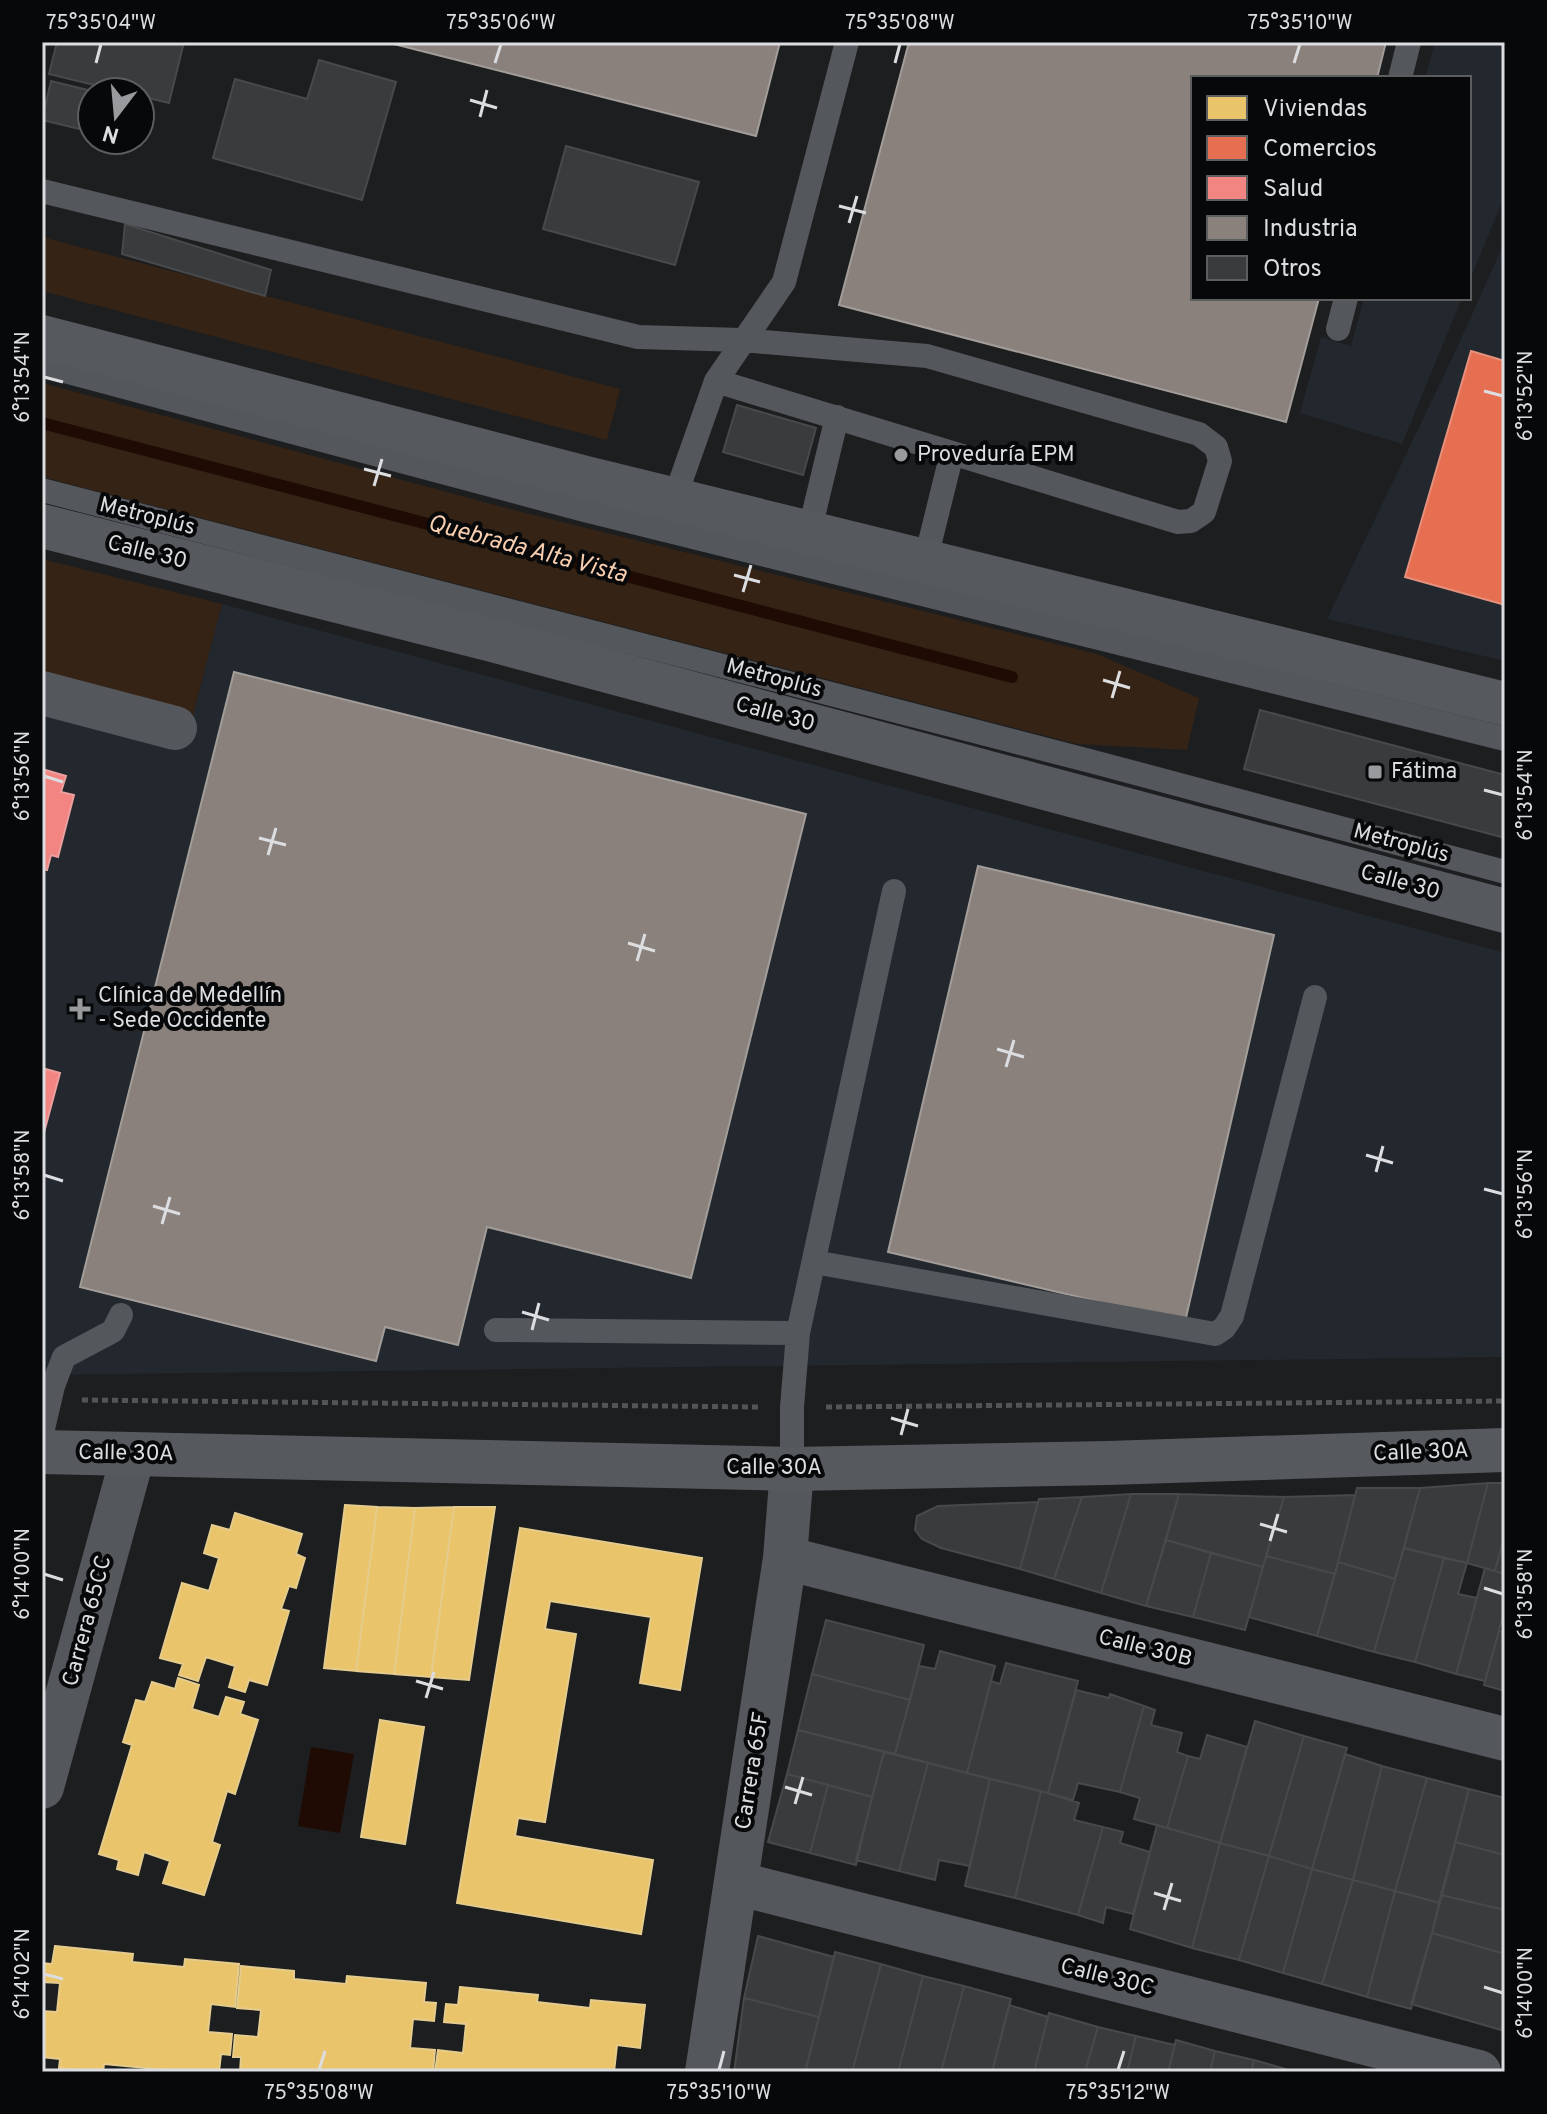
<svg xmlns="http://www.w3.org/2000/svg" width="1547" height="2114" viewBox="0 0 1547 2114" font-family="Overpass,sans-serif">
  <rect width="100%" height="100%" fill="#1c1e20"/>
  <!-- built -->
  <path fill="#22282e" d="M1435,42H1505V195L1469,282V78H1425Z
    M1505,241V661L1327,619L1456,350Z
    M1364,298H1462L1402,444L1300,413L1321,337L1351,346Z
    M222,604L1505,953V1357L42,1375V677L193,715Z"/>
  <!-- green -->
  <path fill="#352316" d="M42,237L620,389L607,440L42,291Z
    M42,383L514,510L1097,654L1199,698L1187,750L1077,744L42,477Z
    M42,559L222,604L193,715L42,677Z"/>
  <!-- water -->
  <path fill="#1f0b03" d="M311,1747L354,1754L340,1833L298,1826Z"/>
  <!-- homes -->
  <path fill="#e9c46a" stroke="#e5cc8d" stroke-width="2" d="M345,1505L377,1507L356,1671L324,1668Z
    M377,1507L415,1508L394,1674L356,1671Z
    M454,1507H495L469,1680L431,1677Z
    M454,1507L431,1677L394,1674L415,1508Z
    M235,1513L302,1534L296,1554L305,1558L296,1588L289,1586L281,1609L289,1611L267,1685L249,1680L245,1692L229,1687L235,1666L206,1657L198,1681L179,1675L183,1664L160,1658L182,1583L209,1591L219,1558L204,1553L212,1525L230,1530Z
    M520,1528L702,1558L680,1690L640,1683L651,1617L550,1601L545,1629L576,1634L545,1822L518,1818L515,1836L653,1860L641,1934L457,1903Z
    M178,1678L199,1685L192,1709L219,1717L226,1697L244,1702L240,1714L258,1720L235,1794L227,1791L212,1842L220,1845L204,1895L163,1883L170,1861L144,1852L138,1875L117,1869L119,1860L99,1854L132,1745L123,1742L136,1700L145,1702L152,1682L175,1689Z
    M380,1720L424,1727L405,1844L361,1837Z
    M55,1946L133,1954L132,1962L184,1967L185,1959L239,1964L235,2007L211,2004L208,2032L232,2034L230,2055L221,2054L219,2072H189L104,2064L103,2072H97L59,2068L60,2059L42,2057V2011L57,2012L60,1983L42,1982V1963L52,1964Z
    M241,1966L294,1971V1979L346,1984L347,1976L426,1983L424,2002L436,2003L434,2021L413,2019L410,2048L435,2050L433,2072H240L241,2057H233L235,2035L258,2037L261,2010L237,2008Z
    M460,1987L538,1995L537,2002L590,2008L591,2000L645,2005L640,2048L617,2045L614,2072H435L438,2050L463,2053L466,2024L444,2022L446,2004L458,2005Z"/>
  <!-- shops -->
  <path fill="#e76f51" stroke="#e4907c" stroke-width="2" d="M1471,351L1505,361V605L1405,577Z"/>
  <!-- health -->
  <path fill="#f28482" stroke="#eb9f9e" stroke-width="2" d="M42,769L66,776L61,792L74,795L58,857L51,855L47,870L42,869Z
    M42,1068L60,1073L42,1140Z"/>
  <!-- industry -->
  <path fill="#8a817c" stroke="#a39d9a" stroke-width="2" d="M386,42H780L756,136Z
    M909,42H1386L1377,78H1193V298H1319L1286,422L839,305Z
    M234,672L806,814L691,1278L487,1227L458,1345L385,1327L376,1361L80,1287Z
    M978,866L1274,935L1185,1322L888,1252Z"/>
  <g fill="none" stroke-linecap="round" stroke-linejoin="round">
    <!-- stream -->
    <path stroke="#1f0b03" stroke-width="12" d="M42,423L1012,677"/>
  </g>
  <!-- building -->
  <path fill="#3a3b3d" stroke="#47494b" stroke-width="2" d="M57,42H184L169,103L140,96V92H123L49,74Z
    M319,60L396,82L362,200L213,158L235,79L307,99Z
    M51,81L96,92H92V132L42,120Z
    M566,146L699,182L675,265L543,229Z
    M125,224L271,270L265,296L122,254Z
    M737,405L816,428L803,475L723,452Z
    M1260,710L1505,775V838L1244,769Z
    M1488,1483H1505V1534L1495,1571L1467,1563Z
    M1488,1483L1467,1563L1404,1548L1420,1488Z
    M1357,1488H1420L1395,1579L1338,1562Z
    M1131,1494H1179L1146,1606L1101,1593Z
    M1131,1494L1101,1593L1054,1579L1082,1497Z
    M1179,1494L1284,1497L1263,1567L1166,1540Z
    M1355,1495L1335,1574L1266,1556L1284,1497Z
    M1082,1497L1054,1579L1020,1569L1039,1499Z
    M1038,1502L1020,1569L941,1548L922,1539L915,1530L917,1516L938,1506Z
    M1505,1534V1574L1495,1571Z
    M1166,1540L1211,1553L1193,1617L1146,1606Z
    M1404,1548L1444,1558L1415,1662L1374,1652Z
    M1211,1553L1263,1567L1245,1630L1193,1617Z
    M1266,1556L1335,1574L1317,1636L1249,1617Z
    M1444,1558L1467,1563L1458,1594L1477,1598L1456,1674L1415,1662Z
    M1338,1562L1395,1579L1374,1652L1317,1636Z
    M1485,1568L1505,1574V1609L1485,1681L1456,1674Z
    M826,1620L924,1645L910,1700L812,1674Z
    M1499,1631L1505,1632V1691L1484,1685Z
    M940,1651L995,1666L967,1773L895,1754L919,1666L935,1669Z
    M1006,1663L1078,1681L1048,1793L967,1773L991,1681L1000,1684Z
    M812,1674L910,1700L895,1754L798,1730Z
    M1076,1690L1109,1698L1110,1694L1144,1706L1120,1792L1078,1783L1073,1800L1048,1793Z
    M1144,1706L1155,1710L1151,1725L1182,1733L1177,1752L1188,1756L1167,1828L1134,1819L1140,1798L1120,1792Z
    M1255,1721L1304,1736L1269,1856L1220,1843Z
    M798,1730L884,1752L872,1797L787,1774Z
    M1207,1735L1247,1747L1220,1843L1167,1828L1188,1756L1200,1759Z
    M1304,1736L1347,1748L1312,1869L1269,1856Z
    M884,1752L928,1763L899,1871L856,1860Z
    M1345,1754L1382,1766L1353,1880L1312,1869Z
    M928,1763L990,1779L970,1866L939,1860L935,1880L899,1871Z
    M1382,1766L1427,1778L1395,1891L1353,1880Z
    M787,1774L828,1785L810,1853L768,1842Z
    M1427,1778L1469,1789L1440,1903L1395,1891Z
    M990,1779L1041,1791L1015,1898L965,1886Z
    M828,1785L872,1797L856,1865L810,1853Z
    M1469,1789L1505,1798V1855L1455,1842Z
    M1041,1791L1079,1803L1074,1820L1103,1827L1078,1915L1015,1898Z
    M1157,1825L1220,1843L1192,1948L1130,1929Z
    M1103,1827L1123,1832L1120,1843L1150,1852L1133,1914L1106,1907L1103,1923L1078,1915Z
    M1455,1842L1505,1855V1910L1441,1895Z
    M1220,1843L1269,1856L1239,1960L1192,1948Z
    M1269,1856L1312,1869L1283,1973L1239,1960Z
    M1312,1869L1353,1880L1322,1984L1283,1973Z
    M1353,1880L1395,1891L1367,1997L1322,1984Z
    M1395,1891L1440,1903L1411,2009L1367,1997Z
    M1441,1895L1505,1910V1954L1432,1933Z
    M1432,1933L1505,1954V2016L1501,2030L1411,2004Z
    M758,1936L834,1957L819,2017L744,1998Z
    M835,1952L881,1964L852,2072H816L806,2069Z
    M881,1964L923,1976L898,2072H852Z
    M923,1976L964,1986L941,2072H898Z
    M964,1986L1011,1999L992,2072H941Z
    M744,1998L819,2017L805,2072H734Z
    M1009,2005L1048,2017L1034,2072H992Z
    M1049,2013L1098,2027L1085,2072H1034Z
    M1098,2027L1136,2036L1127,2072H1085Z
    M1136,2036L1175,2045L1168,2072H1127Z
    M1176,2040L1215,2051L1210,2072H1168Z
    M1215,2051L1254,2060L1251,2072H1210Z
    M1254,2060L1296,2072H1251Z"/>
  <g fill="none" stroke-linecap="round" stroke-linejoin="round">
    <!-- path -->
    <path stroke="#525457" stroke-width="5" stroke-dasharray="6 4" stroke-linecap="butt" d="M82,1400L760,1407
      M826,1407L1505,1401"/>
    <!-- lane -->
    <path stroke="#54575b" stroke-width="24" d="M1400,78L1409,42
      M42,191L638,337L742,340L927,356L1199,434L1216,447L1220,461L1204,512L1191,521L1178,522L716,381
      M1338,329L1346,298
      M42,365L584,510L1505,739
      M42,490L1090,761L1505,872
      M674,500L716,381L784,282L847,42
      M809,533L837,417
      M925,562L952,453
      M814,1262L1215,1334L1224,1328L1232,1316L1315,997
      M496,1330L798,1333
      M42,1433L53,1386L64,1357L113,1331L121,1315
      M792,1469V1407L798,1333L894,891"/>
    <!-- street -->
    <path stroke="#54575b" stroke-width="44" d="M42,693L175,728
      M785,1558L1505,1739
      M42,1787L133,1455
      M736,1883L1479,2072
      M707,2072L785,1558L792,1469"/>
    <!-- secondary -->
    <path stroke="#565a5e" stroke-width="44" d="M42,337L586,478L1505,704
      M42,526L496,641L1505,911
      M42,1452L792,1469L1108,1463L1505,1450"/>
  </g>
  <!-- ticks -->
  <path fill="none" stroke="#dcdde0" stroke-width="3" d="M96,63L101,44M495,63L501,44M895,63L900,44M1294,63L1300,44M470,100L497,108M480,117L487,90M839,206L866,213M849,223L857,196M44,377L63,382M1484,391L1503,396M364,469L391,476M374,486L382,459M734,575L760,582M743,592L751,565M1103,680L1130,688M1112,698L1120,671M44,776L63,782M1484,790L1503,795M259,838L286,845M268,855L276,828M628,943L655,951M637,961L645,934M997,1049L1024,1057M1006,1067L1014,1040M1366,1155L1393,1163M1376,1172L1383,1146M44,1175L63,1181M1484,1189L1503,1194M153,1206L180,1214M162,1224L170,1197M522,1312L549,1320M532,1330L539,1303M891,1418L918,1426M901,1435L908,1409M1260,1524L1287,1532M1270,1541L1278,1514M44,1574L63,1580M1484,1588L1503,1594M416,1681L443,1689M426,1698L434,1672M785,1787L812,1795M795,1804L803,1777M1154,1893L1181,1901M1164,1910L1172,1883M44,1974L63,1979M1484,1987L1503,1993M319,2070L325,2051M719,2070L724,2051M1118,2070L1124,2051"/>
  <!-- markers -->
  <g fill="#999a9d" stroke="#070809" stroke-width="3">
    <circle cx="901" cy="455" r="8"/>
    <rect x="1367" y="764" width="16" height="16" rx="4"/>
    <path d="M76 997h8v8h8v8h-8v8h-8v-8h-8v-8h8z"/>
  </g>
  <g text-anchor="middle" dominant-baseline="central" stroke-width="8" stroke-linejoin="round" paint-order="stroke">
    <!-- poi labels -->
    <g font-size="22" fill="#dcdde0" stroke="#070809" text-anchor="start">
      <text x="917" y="455">Proveduría EPM</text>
      <text x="1391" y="772">Fátima</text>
      <text x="98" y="996">Clínica de Medellín<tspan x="98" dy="25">- Sede Occidente</tspan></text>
    </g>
    <!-- street labels -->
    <g font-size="22" fill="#dcdde0" stroke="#070809">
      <text transform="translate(147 517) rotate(14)">Metroplús</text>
      <text transform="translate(147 553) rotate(14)">Calle 30</text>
      <text transform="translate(774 679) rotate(15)">Metroplús</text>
      <text transform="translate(775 715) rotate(15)">Calle 30</text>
      <text transform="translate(1401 844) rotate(15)">Metroplús</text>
      <text transform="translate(1400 883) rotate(15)">Calle 30</text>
      <text transform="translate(1421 1453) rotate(-2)">Calle 30A</text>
      <text transform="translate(126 1454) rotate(1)">Calle 30A</text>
      <text x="774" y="1468">Calle 30A</text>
      <text transform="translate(88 1621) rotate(-75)">Carrera 65CC</text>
      <text transform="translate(1145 1649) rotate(14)">Calle 30B</text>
      <text transform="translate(753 1771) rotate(-81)">Carrera 65F</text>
      <text transform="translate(1107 1978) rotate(14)">Calle 30C</text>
    </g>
    <!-- water labels -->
    <g font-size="24" font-style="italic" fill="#f8ceb0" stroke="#070809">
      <text transform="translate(527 550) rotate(15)">Quebrada Alta Vista</text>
    </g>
  </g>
  <!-- border -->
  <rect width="1547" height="2114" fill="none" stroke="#070809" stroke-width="88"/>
  <!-- legend -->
  <rect x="1191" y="76" width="280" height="224" fill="#070809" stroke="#5c5d5f" stroke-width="2"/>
  <rect x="1207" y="96" width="40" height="24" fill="#e9c46a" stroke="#5c5d5f" stroke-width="2"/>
  <text x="1263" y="116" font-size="24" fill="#dcdde0">Viviendas</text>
  <rect x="1207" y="136" width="40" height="24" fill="#e76f51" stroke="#5c5d5f" stroke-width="2"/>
  <text x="1263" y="156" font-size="24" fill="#dcdde0">Comercios</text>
  <rect x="1207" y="176" width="40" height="24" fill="#f28482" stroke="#5c5d5f" stroke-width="2"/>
  <text x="1263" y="196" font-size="24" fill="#dcdde0">Salud</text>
  <rect x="1207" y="216" width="40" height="24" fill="#8a817c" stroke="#5c5d5f" stroke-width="2"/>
  <text x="1263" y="236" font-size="24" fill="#dcdde0">Industria</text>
  <rect x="1207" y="256" width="40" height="24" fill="#3a3b3d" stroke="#5c5d5f" stroke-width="2"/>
  <text x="1263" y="276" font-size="24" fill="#dcdde0">Otros</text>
  <!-- north arrow -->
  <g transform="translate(116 116) rotate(196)"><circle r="38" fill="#070809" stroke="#5c5d5f" stroke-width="2"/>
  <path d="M0-6L14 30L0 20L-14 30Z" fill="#999a9d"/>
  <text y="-12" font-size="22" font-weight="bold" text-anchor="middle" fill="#dcdde0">N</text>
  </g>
  <rect x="44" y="44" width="1459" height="2026" fill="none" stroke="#dcdde0" stroke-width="3"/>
  <g font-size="20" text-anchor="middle" fill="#dcdde0">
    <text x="101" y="29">75°35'04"W</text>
    <text x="501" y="29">75°35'06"W</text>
    <text x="900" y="29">75°35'08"W</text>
    <text x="1300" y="29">75°35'10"W</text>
    <text transform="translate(22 377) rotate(-90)" y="7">6°13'54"N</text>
    <text transform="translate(1525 396) rotate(-90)" y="7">6°13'52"N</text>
    <text transform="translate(22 776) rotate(-90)" y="7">6°13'56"N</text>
    <text transform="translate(1525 795) rotate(-90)" y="7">6°13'54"N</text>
    <text transform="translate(22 1175) rotate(-90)" y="7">6°13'58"N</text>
    <text transform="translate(1525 1194) rotate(-90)" y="7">6°13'56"N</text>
    <text transform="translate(22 1574) rotate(-90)" y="7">6°14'00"N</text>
    <text transform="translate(1525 1594) rotate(-90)" y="7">6°13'58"N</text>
    <text transform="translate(22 1974) rotate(-90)" y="7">6°14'02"N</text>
    <text transform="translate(1525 1993) rotate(-90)" y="7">6°14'00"N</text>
    <text x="319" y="2099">75°35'08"W</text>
    <text x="719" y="2099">75°35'10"W</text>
    <text x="1118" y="2099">75°35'12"W</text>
  </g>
</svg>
